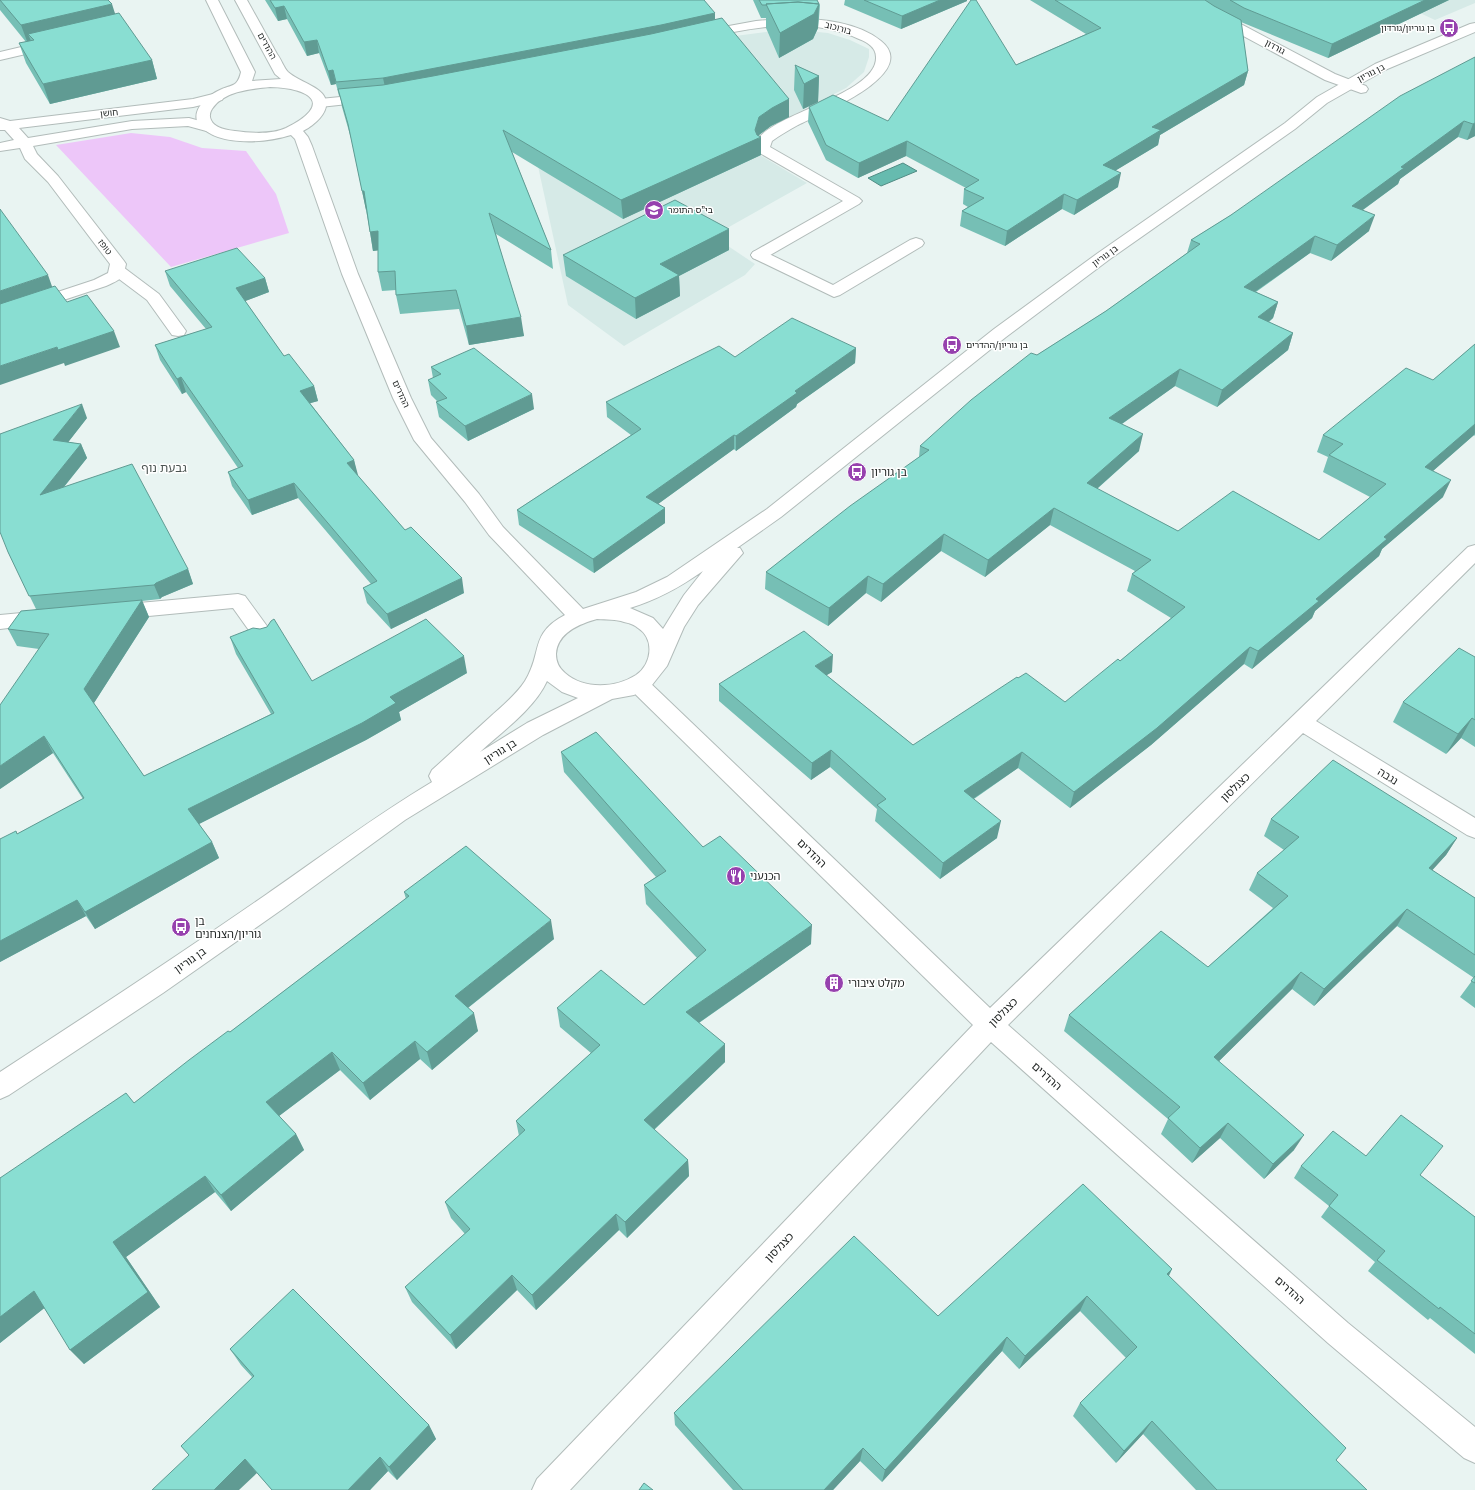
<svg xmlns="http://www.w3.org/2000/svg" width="1475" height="1490" viewBox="0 0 1475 1490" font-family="'Space Grotesk','Noto Sans Hebrew',sans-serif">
  <rect width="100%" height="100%" fill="#e9f4f2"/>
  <!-- built -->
  <path fill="#d6eae7" d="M1392,0H1475V3L1435,20Z
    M797,30L828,33L850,40L869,49V57L864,72L846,88L764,130L757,139L758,154L807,183L713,236L755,264L745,275L624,346L568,305L533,143L735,36L774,31Z"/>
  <!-- green -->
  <path fill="#edc6f9" d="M131,133L170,137L202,148L246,151L276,194L289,233L171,267L56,145Z"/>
  <!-- water -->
  <path fill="#66bbaf" stroke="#508c84" d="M903,163L917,171L881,186L868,178Z"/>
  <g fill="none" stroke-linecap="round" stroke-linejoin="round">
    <!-- lane casing -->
    <g stroke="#b2bcba" stroke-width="2">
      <path id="lane" d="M51,40L56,41L58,44L56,47L0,60V52Z
        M916,238L922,240L924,243L922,246L840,295L834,297L753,258L751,255L753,252L759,250L765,252L833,285L910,240Z
        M117,265L123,267L159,294L186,331L184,335L178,336L172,335L147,300L111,273L109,270L111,267Z
        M238,594L245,596L272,633L275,638L272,643L265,645L258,643L233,608L117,619L110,617L107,612L110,607L117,605Z
        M43,611L50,613L53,618L50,623L0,629V615Z"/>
    </g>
    <!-- street casing -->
    <g stroke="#b2bcba" stroke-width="2">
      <path id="street" d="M1185,0H1200L1220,13L1335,74L1366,86L1368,89L1366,92L1361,93L1325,80L1212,19Z
        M793,18C821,19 858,22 881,41C922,74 817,115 798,125C789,130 780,135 772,141L770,147L859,198L862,201L859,204L765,258L759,260L753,258L751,255L753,252L843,201L758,152L756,149L758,139C776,113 878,93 876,57C876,47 867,42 859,39C809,16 752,27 701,39L696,38L695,35L696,32L756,21Z
        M217,93L222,94L224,97L222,100L193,107L19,128L28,138L132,121L189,118L215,125L217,128L215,131L210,132L188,126L132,129L33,146L37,154L58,176L124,261L126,264C123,280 119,280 106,286L0,321V311L94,280L108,273L110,264L48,182L25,159L20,148L0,151V143L14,140L5,130H0V118L10,121L193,99Z
        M371,94L376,95L378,98L376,101L320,107L315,106L313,103L315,100L320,99Z
        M1475,545V563L1316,721L1475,818V838L1467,835L1303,733L1008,1025L1348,1323L1475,1427V1463L1464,1458L1328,1343L991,1042L570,1490H532L537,1479L973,1025L630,689L627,684L630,679L638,676L646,679L990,1008L1468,547Z"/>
    </g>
    <!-- secondary casing -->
    <g stroke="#b2bcba" stroke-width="2">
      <path id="secondary" d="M206,0H218L255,72L252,81L281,79L275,74L235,0H247C257,18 267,36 277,54C281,59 284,68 288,72C299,82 320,86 325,98C331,112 313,126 303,131L308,137L312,146L358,274L411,398L431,438L479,494L503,527L583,609L636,592L667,577L767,509L994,329L1098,253L1285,123L1317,97L1375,64L1470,24L1475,23V32L1385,70L1327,103L1295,129L1110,259L1006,337L781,517L737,548H740L743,553L698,605L684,627L667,666L652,685L634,695L612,699L543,735L405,820L284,908L163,993L9,1095L0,1099V1072C89,1014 179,955 267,894C322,856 375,816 432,782L429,776L432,770C451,753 470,735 489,718C501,707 516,695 525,681C543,652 529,634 565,615L489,535L465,502L414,440L393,398L342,274L295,139L291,135C265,143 213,148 197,121C193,107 210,94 222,89C226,87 233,86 236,83C239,80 240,76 241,72ZM270,87C311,88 334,104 286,128C271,135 250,133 235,131C227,130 214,128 211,120C209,116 210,112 212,109C224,91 251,89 270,87ZM703,571L684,595L663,629L653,618L630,608C657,600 680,587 703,571ZM597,619C606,620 616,619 624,622C629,623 635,625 638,628C655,639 652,664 636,675C616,688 584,690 565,673C559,668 556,662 556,654C557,633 579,624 597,619ZM547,681L562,692L578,698L527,723L480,752C503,731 534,709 547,681Z"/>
    </g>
    <!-- lane -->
    <use href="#lane" fill="#fff" fill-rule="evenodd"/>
    <!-- street -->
    <use href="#street" fill="#fff" fill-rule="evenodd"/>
    <!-- secondary -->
    <use href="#secondary" fill="#fff" fill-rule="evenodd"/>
  </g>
  <!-- wall -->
  <path fill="#76bfb5" d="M0,0H108L115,14L152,60L157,79L50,104L26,63L19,43L26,42L0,10Z
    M265,0H704L715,20L789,99V117L771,126L759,135L761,155L623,219L512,152L551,250L553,269L496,234L524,336L469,345L459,309L400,314L396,295V290L382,291L378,272V250L373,251L370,232L366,210L352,142L342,107L340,96H339L336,84L331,85L319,53L307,56L287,19L278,21Z
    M753,0H817L820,5L819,18L818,28L813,39L779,58L766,28V18H761Z
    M845,0H967V1L901,29L844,5Z
    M1030,0H1449L1328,58L1241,22L1248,71L1244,85L1160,135L1158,145L1116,170L1118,187L1074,215L1062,209L1005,246L960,226L962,211L968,207L963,204L964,189L966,188L906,156L858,178L826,160L808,122L809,107L888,121L1086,34Z
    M1475,57V136L1467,140L1458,137L1400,179L1398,184L1363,210L1369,231L1331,261L1310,253L1256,292L1278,302L1273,318L1269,322L1293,333L1288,350L1217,407L1175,386L1122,424L1139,451L1097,489L1178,531L1319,540L1370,497L1323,472L1328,457L1317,452L1323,435L1433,380L1475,344V436L1474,435L1433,471L1443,497L1382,549L1379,556L1315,611L1312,618L1252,669L1244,664L1151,745L1070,808L1018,768L974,799L997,838L940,879L875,821L877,809L830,767L811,780L719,701V684L832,672L826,675L913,745L1065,702L1120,661L1171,618L1127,591L1132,574L1135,571L1050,525L985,577L941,551L881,602L866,593L828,626L765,589L766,572L919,457L920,446L1037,355L1106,311L1187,253L1191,240L1231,215Z
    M795,65L819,76L818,102L803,109L794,90Z
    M729,229V250L679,276L680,296L636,319L566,276L563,255Z
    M165,271L265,278L269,292L245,301L284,356L314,386L318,401L310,403L354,460L357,475L405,530L464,593L391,629L367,603L363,588L371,584L298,498L252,515L232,486L228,472L238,468L186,392L182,394L160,360L155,345L206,329L170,286Z
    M856,348L855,363L797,404L796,407L736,451L734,449L658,504L665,508V523L594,573L519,525L517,510L631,435L607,417L606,402L735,357Z
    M431,367L534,409L468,441L439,417L436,402H438L431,395L428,380L433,378Z
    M87,418L68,442L81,444L87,458L64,487L188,569L193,584L162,597L160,599L142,601L149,617L94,703L144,776L271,714L236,654L230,637L312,681L467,673L399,712L401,720L366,740L199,824L212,842L219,858L95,929L86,916L0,962V839L17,834L83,799L53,753L0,789L39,649L17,646L8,629L36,609L8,552L0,434Z
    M1475,657V747L1461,738L1446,754L1393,722L1403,702Z
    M561,752L703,847L811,944L699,1023L725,1062L654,1130L688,1160L689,1176L627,1238L619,1230L536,1310L517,1290L456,1349L412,1302L405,1287L465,1234L451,1218L445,1202L519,1136L516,1121L591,1053L560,1027L557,1008L644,1005L697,958L646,904L644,885L656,877L564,772Z
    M1271,819L1457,838L1446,855L1432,870L1475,898V1008L1460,997L1474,978L1397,926L1314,1006L1292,989L1219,1061L1294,1150L1264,1179L1220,1138L1192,1163L1161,1134L1168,1119L1064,1031L1069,1015L1208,967L1273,908L1249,890L1257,873L1284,850L1264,836Z
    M404,892L554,939L468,1008L478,1031L432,1070L420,1059L370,1100L340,1070L279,1116L296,1134L304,1150L231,1211L215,1192L126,1257L160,1307L84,1364L44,1308L0,1343V1178L134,1103L230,1032L406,899Z
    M1366,1156L1420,1175L1475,1217V1354L1430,1318L1428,1320L1368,1271L1375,1262L1321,1217L1329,1206L1294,1178L1301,1166Z
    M1172,1269L1169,1276L1336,1460L1367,1490H1196L1143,1434L1116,1463L1073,1416L1080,1403L1126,1358L1080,1311L1019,1369L1002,1351L882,1482L860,1461L833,1490H733L675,1425L674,1413L938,1316Z
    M230,1349L429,1425L436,1439L397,1480L388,1471L370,1490H272L257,1473L189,1455L252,1377L241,1365Z"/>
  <!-- shaded-wall -->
  <path fill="#609b93" d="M940,0H967V1L901,29L902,16Z
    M1425,0H1449L1328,58L1332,44Z
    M112,4L118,23L34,40L28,34L32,43L28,44L21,25Z
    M819,4L818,28L813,39L779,58L780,33Z
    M284,6L287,19L278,21L275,8Z
    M715,13V27L386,92L383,78Z
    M317,40L319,53L307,56L304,42Z
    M152,60L157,79L50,104L43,84Z
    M333,70L336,84L331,85L328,71Z
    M1248,71L1244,85L1160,135L1158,145L1100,180L1103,165L1152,127Z
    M819,76L818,102L803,109L804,84Z
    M789,99V117L771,126L759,135L758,139L761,137V155L623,219L621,200L755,130L759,117L772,108Z
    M1464,121L1458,137L1400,179L1398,184L1346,222L1352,206L1401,167Z
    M1475,123V136L1467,140L1473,124Z
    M907,141L906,156L858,178L859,163Z
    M1121,173L1118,187L1074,215L1077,200Z
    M362,191H364L368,209L366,210Z
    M1064,194L1062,209L1005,246L1007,231Z
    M1375,215L1369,231L1331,261L1337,245Z
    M729,229V250L679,276L680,296L636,319L635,298L660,264Z
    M378,231L382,250L373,251L370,232Z
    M1315,236L1310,253L1239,303L1244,287Z
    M48,275L54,292L0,309V291Z
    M265,278L269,292L240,303L236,288Z
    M1278,302L1273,318L1253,334L1258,317Z
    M521,317L524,336L469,345L466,326Z
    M114,331L120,347L65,366L64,363L0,385V366L57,347Z
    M1293,333L1288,350L1217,407L1222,390Z
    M856,348L855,363L797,404L796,407L736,451V436L795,391Z
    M1180,369L1175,386L1106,435L1109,418Z
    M181,377L186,392L182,394L177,379Z
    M314,386L318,401L304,405L300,391Z
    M532,394L534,409L468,441L465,426Z
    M82,404L87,418L59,454L53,440Z
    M1475,424V433L1474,435L1418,484L1425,467Z
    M1143,434L1139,451L1083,501L1087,483Z
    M734,435V449L647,512L646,497Z
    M81,444L87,458L46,509L40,495Z
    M354,460L358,475L350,478L347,463Z
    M1451,480L1443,497L1382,549L1379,556L1315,611L1312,618L1252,669L1258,651L1384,537Z
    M294,483L298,498L252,515L248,500Z
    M665,508V523L594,573L593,559Z
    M1054,508L1050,525L985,577L988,560Z
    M944,534L941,551L881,602L883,584Z
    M188,569L193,584L162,597L160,599L154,585L156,583Z
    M868,576L866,593L828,626L829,608Z
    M462,578L464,593L391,629L387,614Z
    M142,600L149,617L92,706L84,689Z
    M1250,647L1244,664L1151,745L1070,808L1074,792Z
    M833,655L832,672L814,683L815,666Z
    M464,656L467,673L399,712L401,720L366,740L195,826L188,809Z
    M1472,718L1461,738L1446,754L1458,734Z
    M44,736L53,753L0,789V766Z
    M831,750L830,767L811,780L812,763Z
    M1022,752L1018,768L961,807L964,791Z
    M1001,821L997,838L940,879L943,863Z
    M1457,838L1446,855L1419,885L1429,868Z
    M212,842L219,858L95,929L85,912Z
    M77,900L86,916L0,962V941Z
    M1407,909L1397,926L1314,1006L1324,989Z
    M551,920L554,939L460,1014L455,996Z
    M812,925L811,944L687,1031L686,1012Z
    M1301,972L1292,989L1207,1073L1214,1057Z
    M474,1013L478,1031L432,1070L427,1052Z
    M415,1041L420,1059L370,1100L363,1083Z
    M725,1044V1062L645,1138L644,1120Z
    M332,1052L340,1070L275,1119L266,1102Z
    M1228,1123L1220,1138L1192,1163L1200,1148Z
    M296,1134L304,1150L231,1211L221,1195Z
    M1304,1135L1294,1150L1264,1179L1273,1164Z
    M688,1160L689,1176L627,1238L625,1222Z
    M205,1176L215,1192L126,1257L160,1307L84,1364L70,1350L113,1242Z
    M616,1214L619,1230L536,1310L532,1295Z
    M1172,1269L1164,1284L1167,1274Z
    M512,1275L517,1290L456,1349L450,1335Z
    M34,1291L47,1306L0,1343V1317Z
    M1087,1296L1080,1311L1019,1369L1025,1356Z
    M1007,1337L1002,1351L882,1482L885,1470Z
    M1152,1421L1143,1434L1116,1463L1124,1451Z
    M429,1425L436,1439L397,1480L389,1467Z
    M863,1448L860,1461L833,1490H824Z
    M380,1457L388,1471L370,1490H348Z
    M245,1459L257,1473L239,1490H214Z"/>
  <!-- building -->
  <path fill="#89ded2" stroke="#609b93" d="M0,0H108L112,4L21,25Z
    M270,0H704L715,13L661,25L383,78L336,82L333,70L328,71L317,40L304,42L284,6L275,8Z
    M759,0H817L819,4L798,2L766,4L767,5H762Z
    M864,0H940L902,16Z
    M971,0H976L1016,65L1101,28L1055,0H1205L1214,6L1241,20L1248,71L1152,127L1161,130L1103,165L1121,173L1077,200L1064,194L1007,231L962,211L984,198L964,189L979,180L907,141L859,163L826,145L809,107L833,95L888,121Z
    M1230,0H1425L1332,44L1244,8Z
    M798,2L819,4L814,14L780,33L766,4Z
    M119,13L152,60L43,84L19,43L34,40L28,34Z
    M722,18L789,99L772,108L759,117L755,130L757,135L761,137L621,200L503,130L551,250L489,213L521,317L466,326L456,290L396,295L395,271L378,272V231L370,232L364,191H362L348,124L338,89L383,85L433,76L651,34Z
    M1475,57V123L1473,124L1464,121L1401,167L1404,168L1352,206L1375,215L1337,245L1315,236L1244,287L1278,302L1258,317L1293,333L1222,390L1180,369L1109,418L1143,434L1087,483L1178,531L1233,491L1319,540L1386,484L1329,455L1343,444L1323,435L1406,368L1433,380L1475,344V424L1425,467L1451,480L1384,537L1387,539L1316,599L1319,601L1258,651L1250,647L1157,728L1074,792L1022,752L964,791L1001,821L943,863L877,805L886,799L831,750L812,763L719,684L804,631L833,655L815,666L913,745L1017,677L1018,678L1026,673L1065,702L1118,659L1120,661L1185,607L1132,574L1151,560L1054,508L988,560L944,534L883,584L868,576L829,608L766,572L850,506L929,450L920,446L971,400L1031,353L1037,355L1106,311L1200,244L1191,240L1231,215L1400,96Z
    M795,65L819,76L804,84Z
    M675,200L729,229L660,264L679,275L635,298L563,255Z
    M0,209L48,275L0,291Z
    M237,248L265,278L236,288L284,356L289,354L314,386L300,391L354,460L347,463L405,530L411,527L462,578L387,614L363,588L377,581L294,483L248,500L228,472L243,466L181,377L177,379L155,345L212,327L165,271Z
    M55,286L67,302L87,295L114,331L58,350L57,347L0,366V304Z
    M792,318L856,348L795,391L797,393L736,436L734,435L646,497L665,508L593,559L517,510L641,429L606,402L719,346L735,357Z
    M474,348L532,394L465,426L436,402L447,398L428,380L441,374L431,367Z
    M82,404L53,440L81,444L40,495L132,464L188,569L156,583L154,585L29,596L8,552L0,532V434Z
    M142,600L84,689L144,776L274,713L230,637L253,628L260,629L267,627L271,621L274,619L312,681L426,619L464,656L390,697L396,703L362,723L188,809L212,842L85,912L77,900L0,941V839L16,831L17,834L84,798L44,736L0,766V705L49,634L8,629L21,611Z
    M1459,648L1475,657V720L1472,718L1458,734L1403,702Z
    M596,732L703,847L720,836L812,925L686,1012L725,1044L644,1120L688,1160L625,1222L616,1214L532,1295L512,1275L450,1335L405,1287L470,1229L445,1202L525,1130L516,1121L600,1045L557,1008L601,970L644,1005L706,950L644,885L666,871L561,752Z
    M1333,760L1457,838L1429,868L1475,898V955L1407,909L1324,989L1301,972L1214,1057L1304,1135L1273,1164L1228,1123L1200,1148L1168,1118L1180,1107L1069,1015L1161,931L1208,967L1288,896L1257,873L1299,837L1271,819Z
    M466,846L551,920L455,996L474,1013L427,1052L415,1041L363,1083L332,1052L266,1102L296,1134L221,1195L205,1176L113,1242L148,1292L70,1350L34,1291L0,1317V1178L126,1093L134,1103L189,1060L228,1031L230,1032L409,896L404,892Z
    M1475,976V983L1471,981Z
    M1401,1115L1443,1146L1420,1175L1475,1217V1334L1440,1307L1439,1309L1377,1260L1385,1251L1329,1206L1338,1195L1301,1166L1333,1131L1366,1156Z
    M1083,1184L1172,1269L1167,1274L1346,1448L1336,1460L1367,1490H1217L1152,1421L1124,1451L1080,1403L1137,1347L1087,1296L1025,1356L1007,1337L885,1470L863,1448L824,1490H743L674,1413L854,1236L938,1316Z
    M293,1289L429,1425L389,1467L380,1457L348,1490H272L245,1459L214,1490H152L189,1455L181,1446L254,1376L230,1349Z
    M644,1483L653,1490H639Z"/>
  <!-- icons -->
  <defs>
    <g id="bus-disc" transform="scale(1)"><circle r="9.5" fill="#9641ae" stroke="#fff"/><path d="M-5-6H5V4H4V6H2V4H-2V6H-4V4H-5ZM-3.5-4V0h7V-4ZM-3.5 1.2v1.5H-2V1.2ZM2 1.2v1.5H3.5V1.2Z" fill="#fff"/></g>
    <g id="school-disc" transform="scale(1)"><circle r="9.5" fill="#9641ae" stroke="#fff"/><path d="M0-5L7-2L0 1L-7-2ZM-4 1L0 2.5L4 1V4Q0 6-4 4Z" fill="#fff"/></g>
    <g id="restaurant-disc" transform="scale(1)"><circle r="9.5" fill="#9641ae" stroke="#fff"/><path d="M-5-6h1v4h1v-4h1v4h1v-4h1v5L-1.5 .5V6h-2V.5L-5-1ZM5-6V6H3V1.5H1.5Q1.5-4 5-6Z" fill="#fff"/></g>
    <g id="building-disc" transform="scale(1)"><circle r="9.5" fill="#9641ae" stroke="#fff"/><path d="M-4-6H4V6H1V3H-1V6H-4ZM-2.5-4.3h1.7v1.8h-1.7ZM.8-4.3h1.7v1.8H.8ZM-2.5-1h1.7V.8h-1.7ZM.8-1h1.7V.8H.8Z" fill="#fff"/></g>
  </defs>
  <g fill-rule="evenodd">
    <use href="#bus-disc" x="1449" y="28"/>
    <use href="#school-disc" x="654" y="210"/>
    <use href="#bus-disc" x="952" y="345"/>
    <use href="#bus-disc" x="857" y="472"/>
    <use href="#restaurant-disc" x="736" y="876"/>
    <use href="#bus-disc" x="181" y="927"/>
    <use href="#building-disc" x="834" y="983"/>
  </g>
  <g text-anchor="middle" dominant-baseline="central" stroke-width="3" stroke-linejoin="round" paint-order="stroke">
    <!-- far-street labels -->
    <g font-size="9" fill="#1c201f" stroke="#fff">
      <text transform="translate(838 28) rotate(15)">בורוכוב</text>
      <text transform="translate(267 46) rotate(61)">ההדרים</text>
      <text transform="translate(1275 47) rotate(28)">גורדון</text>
      <text transform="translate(1371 73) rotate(-27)">בן גוריון</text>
      <text transform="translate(109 113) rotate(-6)">חושן</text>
      <text transform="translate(105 247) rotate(53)">טופז</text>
      <text transform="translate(1105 256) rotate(-36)">בן גוריון</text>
      <text transform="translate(401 394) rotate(66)">ההדרים</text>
    </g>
    <!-- far-poi labels -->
    <g font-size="9" fill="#1c201f" stroke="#fff" text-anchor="start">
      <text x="1435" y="28" text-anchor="end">בן גוריון/גורדון</text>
      <text x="668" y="210">בי"ס התומר</text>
      <text x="966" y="345">בן גוריון/ההדרים</text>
    </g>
    <!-- poi labels -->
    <g font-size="11" fill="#1c201f" stroke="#fff" text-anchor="start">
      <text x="871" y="472">בן גוריון</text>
      <text x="750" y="876">הכנעני</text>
      <text x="195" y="921">בן<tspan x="195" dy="13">גוריון/הצנחנים</tspan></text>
      <text x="848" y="983">מקלט ציבורי</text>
    </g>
    <!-- street labels -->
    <g font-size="11" fill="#1c201f" stroke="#fff">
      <text transform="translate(500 751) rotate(-32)">בן גוריון</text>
      <text transform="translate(1388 776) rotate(32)">נגבה</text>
      <text transform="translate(1235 787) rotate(-44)">כצנלסון</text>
      <text transform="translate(812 853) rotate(44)">ההדרים</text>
      <text transform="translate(190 960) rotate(-35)">בן גוריון</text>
      <text transform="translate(1003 1012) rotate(-45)">כצנלסון</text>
      <text transform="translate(1047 1076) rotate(41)">ההדרים</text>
      <text transform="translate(779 1247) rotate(-46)">כצנלסון</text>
      <text transform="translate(1290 1290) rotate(41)">ההדרים</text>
    </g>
    <!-- neighbourhood labels -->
    <g font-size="12" fill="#4b5452" stroke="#fff">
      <text x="164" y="468">גבעת נוף</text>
    </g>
  </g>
</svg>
